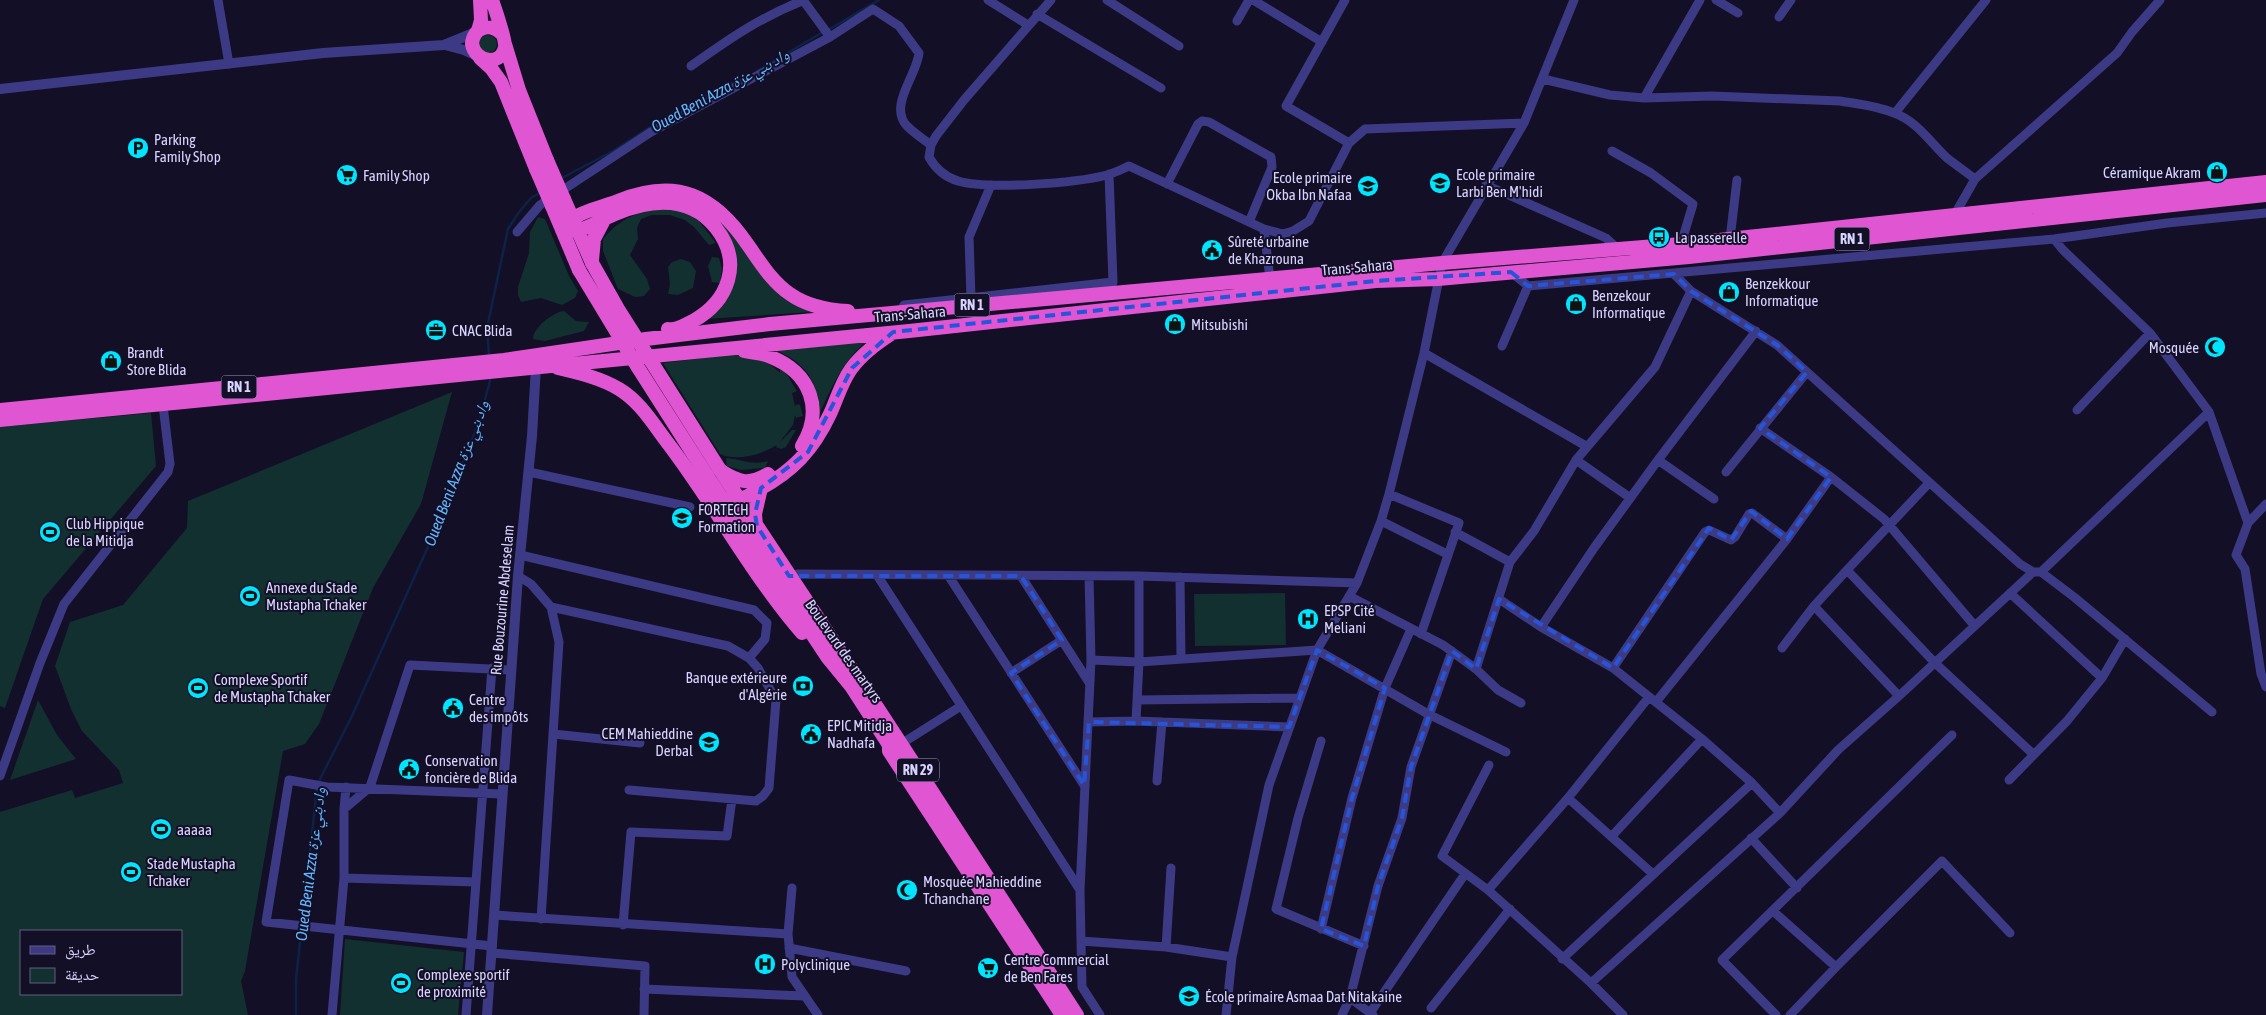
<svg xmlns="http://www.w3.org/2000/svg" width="2266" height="1015" viewBox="0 0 2266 1015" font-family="'Asap Condensed','Noto Naskh Arabic',sans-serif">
  <rect width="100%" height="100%" fill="#130f26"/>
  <!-- green -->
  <path fill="#12302f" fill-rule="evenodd" d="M479 44a9 9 0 1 1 18 0a9 9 0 1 1-18 0Z
    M678,208L698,220L716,243L709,245L694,227L685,220L670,215H652L641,219L637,228L638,239L630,255L647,279L650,289L644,296L635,297L618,289L603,251V239C626,212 644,211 678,208Z
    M710,209L812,312L705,319L732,281L709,213Z
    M538,217L545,219L569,276L578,291L575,298L562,305L541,298L521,302L518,295V287L529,253L530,232Z
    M712,257L719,258L722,269L720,283L712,282L708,266Z
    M681,259L690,262L696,271L693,288L678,295L668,294L670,284L668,267L672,262Z
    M564,311L576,321L589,322L584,331L545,341L533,339C533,328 553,312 564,311Z
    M872,337C841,359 829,394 813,428C813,416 817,403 815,391C813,372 792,356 775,350Z
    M737,354L738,356C754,357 769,361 780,373V370H784L797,391L792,393L795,406L798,404L800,405L803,416L796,418L795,415L793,425L779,443L792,430H796L786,447L781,449L776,447L777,445C762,454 737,462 720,454L663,363Z
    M452,392L421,504L373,588L319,724L305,744L283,751L245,971L241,981L248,1015H0V812L72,790L75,798L123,783L119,770L82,731L71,709L55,666L70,622L123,605L187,528L188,501ZM181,931V994H21V931Z
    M151,413L156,466L43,599L5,708L0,706V427Z
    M726,458C741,459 753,466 768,461L765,468L741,470L727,466Z
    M1285,593L1286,645L1195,646L1194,594Z
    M38,700L57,735L76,759L10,780Z
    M345,939L464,952L458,1015H340Z"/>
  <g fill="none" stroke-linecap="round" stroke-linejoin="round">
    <!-- stream -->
    <path stroke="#0c2248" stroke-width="2.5" d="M828,30L879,0
      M757,71L823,32
      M560,179L613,151L680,108L743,78
      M489,356L487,328L508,229L519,212L531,198L541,192
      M318,783L351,718L445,509L479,422L491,377
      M296,1015V979L317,788"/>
    <!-- minor -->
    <path stroke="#3d3a85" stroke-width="9" d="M218,0L229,64
      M803,0L830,37
      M988,0L1028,25
      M1051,0L964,100L936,136L931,145L929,157C935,168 945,177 958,181C988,190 1076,183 1107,175C1115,173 1122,169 1129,166L1264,229L1283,234L1293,231L1309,221L1349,143L1365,129L1524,123
      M1107,0L1179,46
      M1253,0L1322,42
      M1345,0L1286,106L1349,143
      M1716,0L1738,13
      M1037,14L1161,88
      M1779,17L1791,0
      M1237,21L1249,0
      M691,66C729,39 759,18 804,0
      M1543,79L1610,95L1644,98L1712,96L1840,101C1858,104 1877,106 1894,113C1917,121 1930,142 1947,158C1956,165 1966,172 1975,179
      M1644,98L1700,0
      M1895,113L1986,0
      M1612,151L1651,173L1693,204L1681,244
      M1167,184L1198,124L1202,121L1209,122L1271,157L1272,167L1249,222
      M1486,185L1606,238L1618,249
      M1955,214L1975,179L2117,53L2132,32L2160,0
      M1264,229L1270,279
      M517,232L540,205L651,132L830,37L873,9L899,26L919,53C917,75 888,106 907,126C914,133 923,139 931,145
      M1730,239L1737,180
      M2054,239L2063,250L2150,333L2209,412L2248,523
      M1511,272L1528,286L2054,239L2167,223L2266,213
      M1674,274L1691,291L1777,345L2020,564L2033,572H2041L2074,597L2212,712
      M971,298L969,237L991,185
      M900,312L904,305L1113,282L1109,174
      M1502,346L1528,286
      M1424,353L1586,446
      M2077,410L2150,333
      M1760,428L1831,477L1884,519L1974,625
      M1576,460L1629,497
      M529,472L690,507
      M1726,472L1807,372
      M1389,494L1459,523L1421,634
      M1714,499L1658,460L1756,331
      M2266,504L2248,523L2236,555L2245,569L2261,674L2266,687
      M1381,521L1447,554
      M1455,532L1510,562
      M520,555L754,610L767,623L765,639L749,658
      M1847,570L1929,483
      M2041,572L2209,412
      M877,575L1080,890
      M948,575L1084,785
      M518,576L531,584L551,607L728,646L749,658L758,668L776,700L769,788L763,796L756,801L629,790
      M789,576L798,574L1139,576L1357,583
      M1021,576L1090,684
      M1089,576L1091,660L1080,890L1081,941L1082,987L1100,1015
      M1180,577L1181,659
      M2010,593L2102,678
      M1349,596L1443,645L1476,669L1498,690L1521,703
      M1499,599L1541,627L1613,668L1702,739L1752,783L1780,813
      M1814,606L1899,696
      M1541,627L1594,548L1658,460
      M1782,648L1814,606L1847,570L1935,663L2033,754
      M1091,660L1139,662V576
      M1613,668L1705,532L1709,530L1731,540L1735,537L1749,514L1752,513L1787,539
      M1476,669L1510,562L1534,531L1576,460L1655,367L1691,291
      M1011,673L1062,640
      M1137,700L1299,698
      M1656,702L1787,539L1831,477
      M1136,721L1139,662L1317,650L1428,714L1506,752
      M1089,722L1136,721L1289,727
      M553,734L640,743
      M1321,741L1298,818L1276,909L1364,946
      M901,744L961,706
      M1489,765L1442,856L1488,890L1591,983L1623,1015
      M0,776L40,663L64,604L168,472L170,464L163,405
      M2009,780L2067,721L2102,678L2125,639
      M1157,781L1162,722
      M1568,798L1653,874
      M344,809L370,787L410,665L511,670
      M1612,836L1702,739
      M1751,838L1797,888
      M344,878L476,882
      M792,888L788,934L792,977L818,1015
      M1488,890L1568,798L1649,697
      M1773,911L1836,967
      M494,915L788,934
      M541,919L559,642L551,607
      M623,925L631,832L727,836L732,799
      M1321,929L1352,798L1385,688L1411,629
      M1081,941L1166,947L1232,957
      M492,946L266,922L289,780L327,787L502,794
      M1166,947L1171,868
      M789,948L906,971
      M492,953L645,966L644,1015
      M1562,959L1752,783
      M1591,983L1780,813L1838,750L1899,696L2033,572
      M644,989L804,996
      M1350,998L1373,1015
      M1431,1008L1510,909
      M1370,1013L1465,874
      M332,1015L344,878V809L346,787
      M466,1015L492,668
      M1226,1015L1232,957L1269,785L1317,650L1357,583L1381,521L1389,494L1424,353L1442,263L1524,123L1574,0
      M1342,1015L1350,998L1378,886L1402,818L1411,767L1452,651
      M1776,1015L1722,960L1952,735
      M1790,1015L1836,967L1942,861L2010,933"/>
    <!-- tertiary -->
    <path stroke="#3d3a85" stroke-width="10" d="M445,45L464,50L477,56
      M0,89L323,53L444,45L476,32
      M487,1015L518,576L532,436L536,366"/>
    <!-- trunk -->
    <path stroke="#e055d1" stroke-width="14" d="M492,0C495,9 506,40 505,47C501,67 475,62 472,44C473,28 489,22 501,33
      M478,31L481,20L480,0
      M505,44L519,90L547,160
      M480,58L491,68L501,82L536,169
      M564,199L592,263
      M552,206L579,270
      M562,230C565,227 568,222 572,219C582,211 606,206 618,201C677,177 714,195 748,245C760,262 772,282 790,294C807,306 827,310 848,311
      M562,230C588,232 593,223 615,214C651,199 690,195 716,228C743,262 729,301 693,321C686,324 677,331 668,329
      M592,260L594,239L604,220
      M744,351C753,353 763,353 771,357C811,373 824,410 802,446
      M558,368C579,373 601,378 619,389C641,402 655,427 670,446C716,507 752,575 802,633
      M0,410L504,360L646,339L770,324L1442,263L1681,244L2266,182
      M0,420L909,331L1376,281L1438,279L1689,257L2266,195
      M720,470L881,713L1077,1015
      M721,471C740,483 749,485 768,474
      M711,482L828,658L851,686L889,745V751L1062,1015
      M730,499C740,502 749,495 758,490C793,471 813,450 830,414C837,399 841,383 851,369C862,354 876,344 891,334
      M756,526L755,514L761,488"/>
    <!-- trunk-bridge -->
    <path stroke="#e055d1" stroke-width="14" d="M547,160L564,199
      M536,169L552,206
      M592,263L618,309L720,470
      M579,270L637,366L711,482"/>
  </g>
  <!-- marked area -->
  <path fill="none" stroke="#2655da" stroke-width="4" stroke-dasharray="10 6" stroke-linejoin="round" d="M1511,272L1528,286L1674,274L1691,291L1777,345L1807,372L1760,428L1831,477L1787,539L1751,511L1731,540L1709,528L1613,668L1499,599L1476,669L1452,651L1411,767L1402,818L1378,886L1364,946L1321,929L1352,798L1385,688L1317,650L1289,727L1089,722L1084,785L1011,673L1062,640L1021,576H789L757,526L755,514L761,488L808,452L852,368L893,332L1376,281Z"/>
  <!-- icons -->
  <defs>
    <g id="parking-disc" transform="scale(1.125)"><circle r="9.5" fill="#00e5ff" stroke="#130f26"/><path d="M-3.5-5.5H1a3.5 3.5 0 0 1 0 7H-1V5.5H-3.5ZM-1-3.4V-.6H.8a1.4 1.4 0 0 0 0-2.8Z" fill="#111"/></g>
    <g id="shop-disc" transform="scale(1.125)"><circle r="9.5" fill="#00e5ff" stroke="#130f26"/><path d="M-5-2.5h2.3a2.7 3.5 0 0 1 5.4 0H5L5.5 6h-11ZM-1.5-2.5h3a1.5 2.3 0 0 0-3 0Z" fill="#111"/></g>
    <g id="supermarket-disc" transform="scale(1.125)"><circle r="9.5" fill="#00e5ff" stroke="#130f26"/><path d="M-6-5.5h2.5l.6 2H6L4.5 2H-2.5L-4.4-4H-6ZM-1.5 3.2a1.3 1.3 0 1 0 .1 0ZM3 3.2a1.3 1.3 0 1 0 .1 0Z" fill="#111"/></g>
    <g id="school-disc" transform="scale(1.125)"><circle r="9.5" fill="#00e5ff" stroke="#130f26"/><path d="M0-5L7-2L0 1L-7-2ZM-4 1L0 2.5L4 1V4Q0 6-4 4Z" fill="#111"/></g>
    <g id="bus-disc" transform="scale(1.125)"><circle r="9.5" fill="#00e5ff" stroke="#130f26"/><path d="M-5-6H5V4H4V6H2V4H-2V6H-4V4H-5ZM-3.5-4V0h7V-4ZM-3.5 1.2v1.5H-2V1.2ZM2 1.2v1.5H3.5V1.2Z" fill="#111"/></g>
    <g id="civic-disc" transform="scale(1.125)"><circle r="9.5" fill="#00e5ff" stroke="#130f26"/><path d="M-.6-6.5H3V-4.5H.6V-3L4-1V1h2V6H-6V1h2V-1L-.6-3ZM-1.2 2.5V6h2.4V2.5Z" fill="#111"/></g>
    <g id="office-disc" transform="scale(1.125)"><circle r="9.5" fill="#00e5ff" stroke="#130f26"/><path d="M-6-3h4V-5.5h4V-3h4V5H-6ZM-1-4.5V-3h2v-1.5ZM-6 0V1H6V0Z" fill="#111"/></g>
    <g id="mosque-disc" transform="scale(1.125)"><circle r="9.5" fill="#00e5ff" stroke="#130f26"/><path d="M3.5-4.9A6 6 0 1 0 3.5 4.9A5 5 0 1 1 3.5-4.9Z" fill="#111"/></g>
    <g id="stadium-disc" transform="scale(1.125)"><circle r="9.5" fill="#00e5ff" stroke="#130f26"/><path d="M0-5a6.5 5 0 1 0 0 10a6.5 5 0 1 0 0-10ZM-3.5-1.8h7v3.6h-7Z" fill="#111"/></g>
    <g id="hospital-disc" transform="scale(1.125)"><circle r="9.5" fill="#00e5ff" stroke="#130f26"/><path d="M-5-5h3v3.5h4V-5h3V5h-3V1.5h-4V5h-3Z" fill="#111"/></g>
    <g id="bank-disc" transform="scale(1.125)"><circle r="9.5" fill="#00e5ff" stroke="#130f26"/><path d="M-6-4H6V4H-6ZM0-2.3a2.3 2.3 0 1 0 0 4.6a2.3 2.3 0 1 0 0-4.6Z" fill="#111"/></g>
  </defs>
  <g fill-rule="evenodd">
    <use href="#parking-disc" x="138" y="148"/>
    <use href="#shop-disc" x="2217" y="172"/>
    <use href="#supermarket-disc" x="347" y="175"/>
    <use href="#school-disc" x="1440" y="183"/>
    <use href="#school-disc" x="1368" y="186"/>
    <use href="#bus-disc" x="1659" y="237"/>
    <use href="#civic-disc" x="1212" y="250"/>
    <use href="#shop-disc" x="1729" y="292"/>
    <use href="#shop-disc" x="1576" y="304"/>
    <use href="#shop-disc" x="1175" y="324"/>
    <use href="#office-disc" x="436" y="330"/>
    <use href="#mosque-disc" x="2215" y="347"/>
    <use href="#shop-disc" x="111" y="361"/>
    <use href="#school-disc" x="682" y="518"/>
    <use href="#stadium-disc" x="50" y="532"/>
    <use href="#stadium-disc" x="250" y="596"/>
    <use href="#hospital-disc" x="1308" y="619"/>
    <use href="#bank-disc" x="803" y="686"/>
    <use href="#stadium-disc" x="198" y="688"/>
    <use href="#civic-disc" x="453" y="708"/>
    <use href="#civic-disc" x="811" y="734"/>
    <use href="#school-disc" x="709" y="742"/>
    <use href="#civic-disc" x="409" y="769"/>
    <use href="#stadium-disc" x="161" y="829"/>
    <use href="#stadium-disc" x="131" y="872"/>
    <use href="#mosque-disc" x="907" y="890"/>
    <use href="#hospital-disc" x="765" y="964"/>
    <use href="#supermarket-disc" x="988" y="968"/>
    <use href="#stadium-disc" x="401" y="983"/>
    <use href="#school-disc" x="1189" y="996"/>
  </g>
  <g text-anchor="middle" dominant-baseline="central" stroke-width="4" stroke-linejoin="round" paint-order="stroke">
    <!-- shield labels -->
    <g fill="#130f26" stroke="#9e99be" stroke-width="1">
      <rect x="1834.5" y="227.5" width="35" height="23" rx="4"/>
      <rect x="954.5" y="293.5" width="35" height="23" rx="4"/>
      <rect x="221.5" y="375.5" width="35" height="23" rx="4"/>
      <rect x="897" y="758.5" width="42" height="23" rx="4"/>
    </g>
    <g font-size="14" font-weight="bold" fill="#d9d4ff">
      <text x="1852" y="239">RN 1</text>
      <text x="972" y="305">RN 1</text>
      <text x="239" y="387">RN 1</text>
      <text x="918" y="770">RN 29</text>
    </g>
    <!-- poi labels -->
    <g font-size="15" fill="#d9d4ff" stroke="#130f26" text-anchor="start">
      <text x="154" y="139">Parking<tspan x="154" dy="17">Family Shop</tspan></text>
      <text x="2201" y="172" text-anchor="end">Céramique Akram</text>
      <text x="1456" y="174">Ecole primaire<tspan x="1456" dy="17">Larbi Ben M'hidi</tspan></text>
      <text x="363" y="175">Family Shop</text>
      <text x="1352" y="177" text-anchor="end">Ecole primaire<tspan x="1352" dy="17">Okba Ibn Nafaa</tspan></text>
      <text x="1675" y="237">La passerelle</text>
      <text x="1228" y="241">Sûreté urbaine<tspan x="1228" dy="17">de Khazrouna</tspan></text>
      <text x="1745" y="283">Benzekkour<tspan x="1745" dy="17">Informatique</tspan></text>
      <text x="1592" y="295">Benzekour<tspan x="1592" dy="17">Informatique</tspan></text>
      <text x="1191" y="324">Mitsubishi</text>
      <text x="452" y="330">CNAC Blida</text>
      <text x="2199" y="347" text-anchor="end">Mosquée</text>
      <text x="127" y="352">Brandt<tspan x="127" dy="17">Store Blida</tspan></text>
      <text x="698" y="509">FORTECH<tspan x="698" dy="17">Formation</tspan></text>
      <text x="66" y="523">Club Hippique<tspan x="66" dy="17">de la Mitidja</tspan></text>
      <text x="266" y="587">Annexe du Stade<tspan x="266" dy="17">Mustapha Tchaker</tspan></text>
      <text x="1324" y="610">EPSP Cité<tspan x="1324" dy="17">Meliani</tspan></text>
      <text x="787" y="677" text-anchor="end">Banque extérieure<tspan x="787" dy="17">d'Algérie</tspan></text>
      <text x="214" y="679">Complexe Sportif<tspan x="214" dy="17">de Mustapha Tchaker</tspan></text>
      <text x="469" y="699">Centre<tspan x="469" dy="17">des impôts</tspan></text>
      <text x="827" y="725">EPIC Mitidja<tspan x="827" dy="17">Nadhafa</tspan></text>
      <text x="693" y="733" text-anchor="end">CEM Mahieddine<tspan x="693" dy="17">Derbal</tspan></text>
      <text x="425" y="760">Conservation<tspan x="425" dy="17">foncière de Blida</tspan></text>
      <text x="177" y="829">aaaaa</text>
      <text x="147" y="863">Stade Mustapha<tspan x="147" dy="17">Tchaker</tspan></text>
      <text x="923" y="881">Mosquée Mahieddine<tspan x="923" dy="17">Tchanchane</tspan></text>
      <text x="1004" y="959">Centre Commercial<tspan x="1004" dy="17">de Ben Fares</tspan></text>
      <text x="781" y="964">Polyclinique</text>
      <text x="417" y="974">Complexe sportif<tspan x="417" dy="17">de proximité</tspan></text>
      <text x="1205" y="996">École primaire Asmaa Dat Nitakaine</text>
    </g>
    <!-- street labels -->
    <g font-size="15" fill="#d9d4ff" stroke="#130f26">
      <text transform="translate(1357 267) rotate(-5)">Trans-Sahara</text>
      <text transform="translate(910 314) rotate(-5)">Trans-Sahara</text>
      <text transform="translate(502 600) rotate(-85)">Rue Bouzourine Abdeselam</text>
      <text transform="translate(844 651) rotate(55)">Boulevard des martyrs</text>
    </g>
    <!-- water labels -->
    <g font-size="16" font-style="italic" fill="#62b6ff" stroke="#130f26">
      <text transform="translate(720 90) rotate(-29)">Oued Beni Azza واد بني عزة</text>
      <text transform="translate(456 473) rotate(-69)">Oued Beni Azza واد بني عزة</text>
      <text transform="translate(310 864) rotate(-83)">Oued Beni Azza واد بني عزة</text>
    </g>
  </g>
  <!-- legend -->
  <rect x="20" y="930" width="162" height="65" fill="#130f26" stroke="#625e7d"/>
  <rect x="30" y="946" width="25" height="8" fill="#3d3a85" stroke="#625e7d"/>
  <text x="65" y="955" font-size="15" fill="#d9d4ff">طريق</text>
  <rect x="30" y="968" width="25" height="15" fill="#12302f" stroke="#625e7d"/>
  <text x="65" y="980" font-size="15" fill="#d9d4ff">حديقة</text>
</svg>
